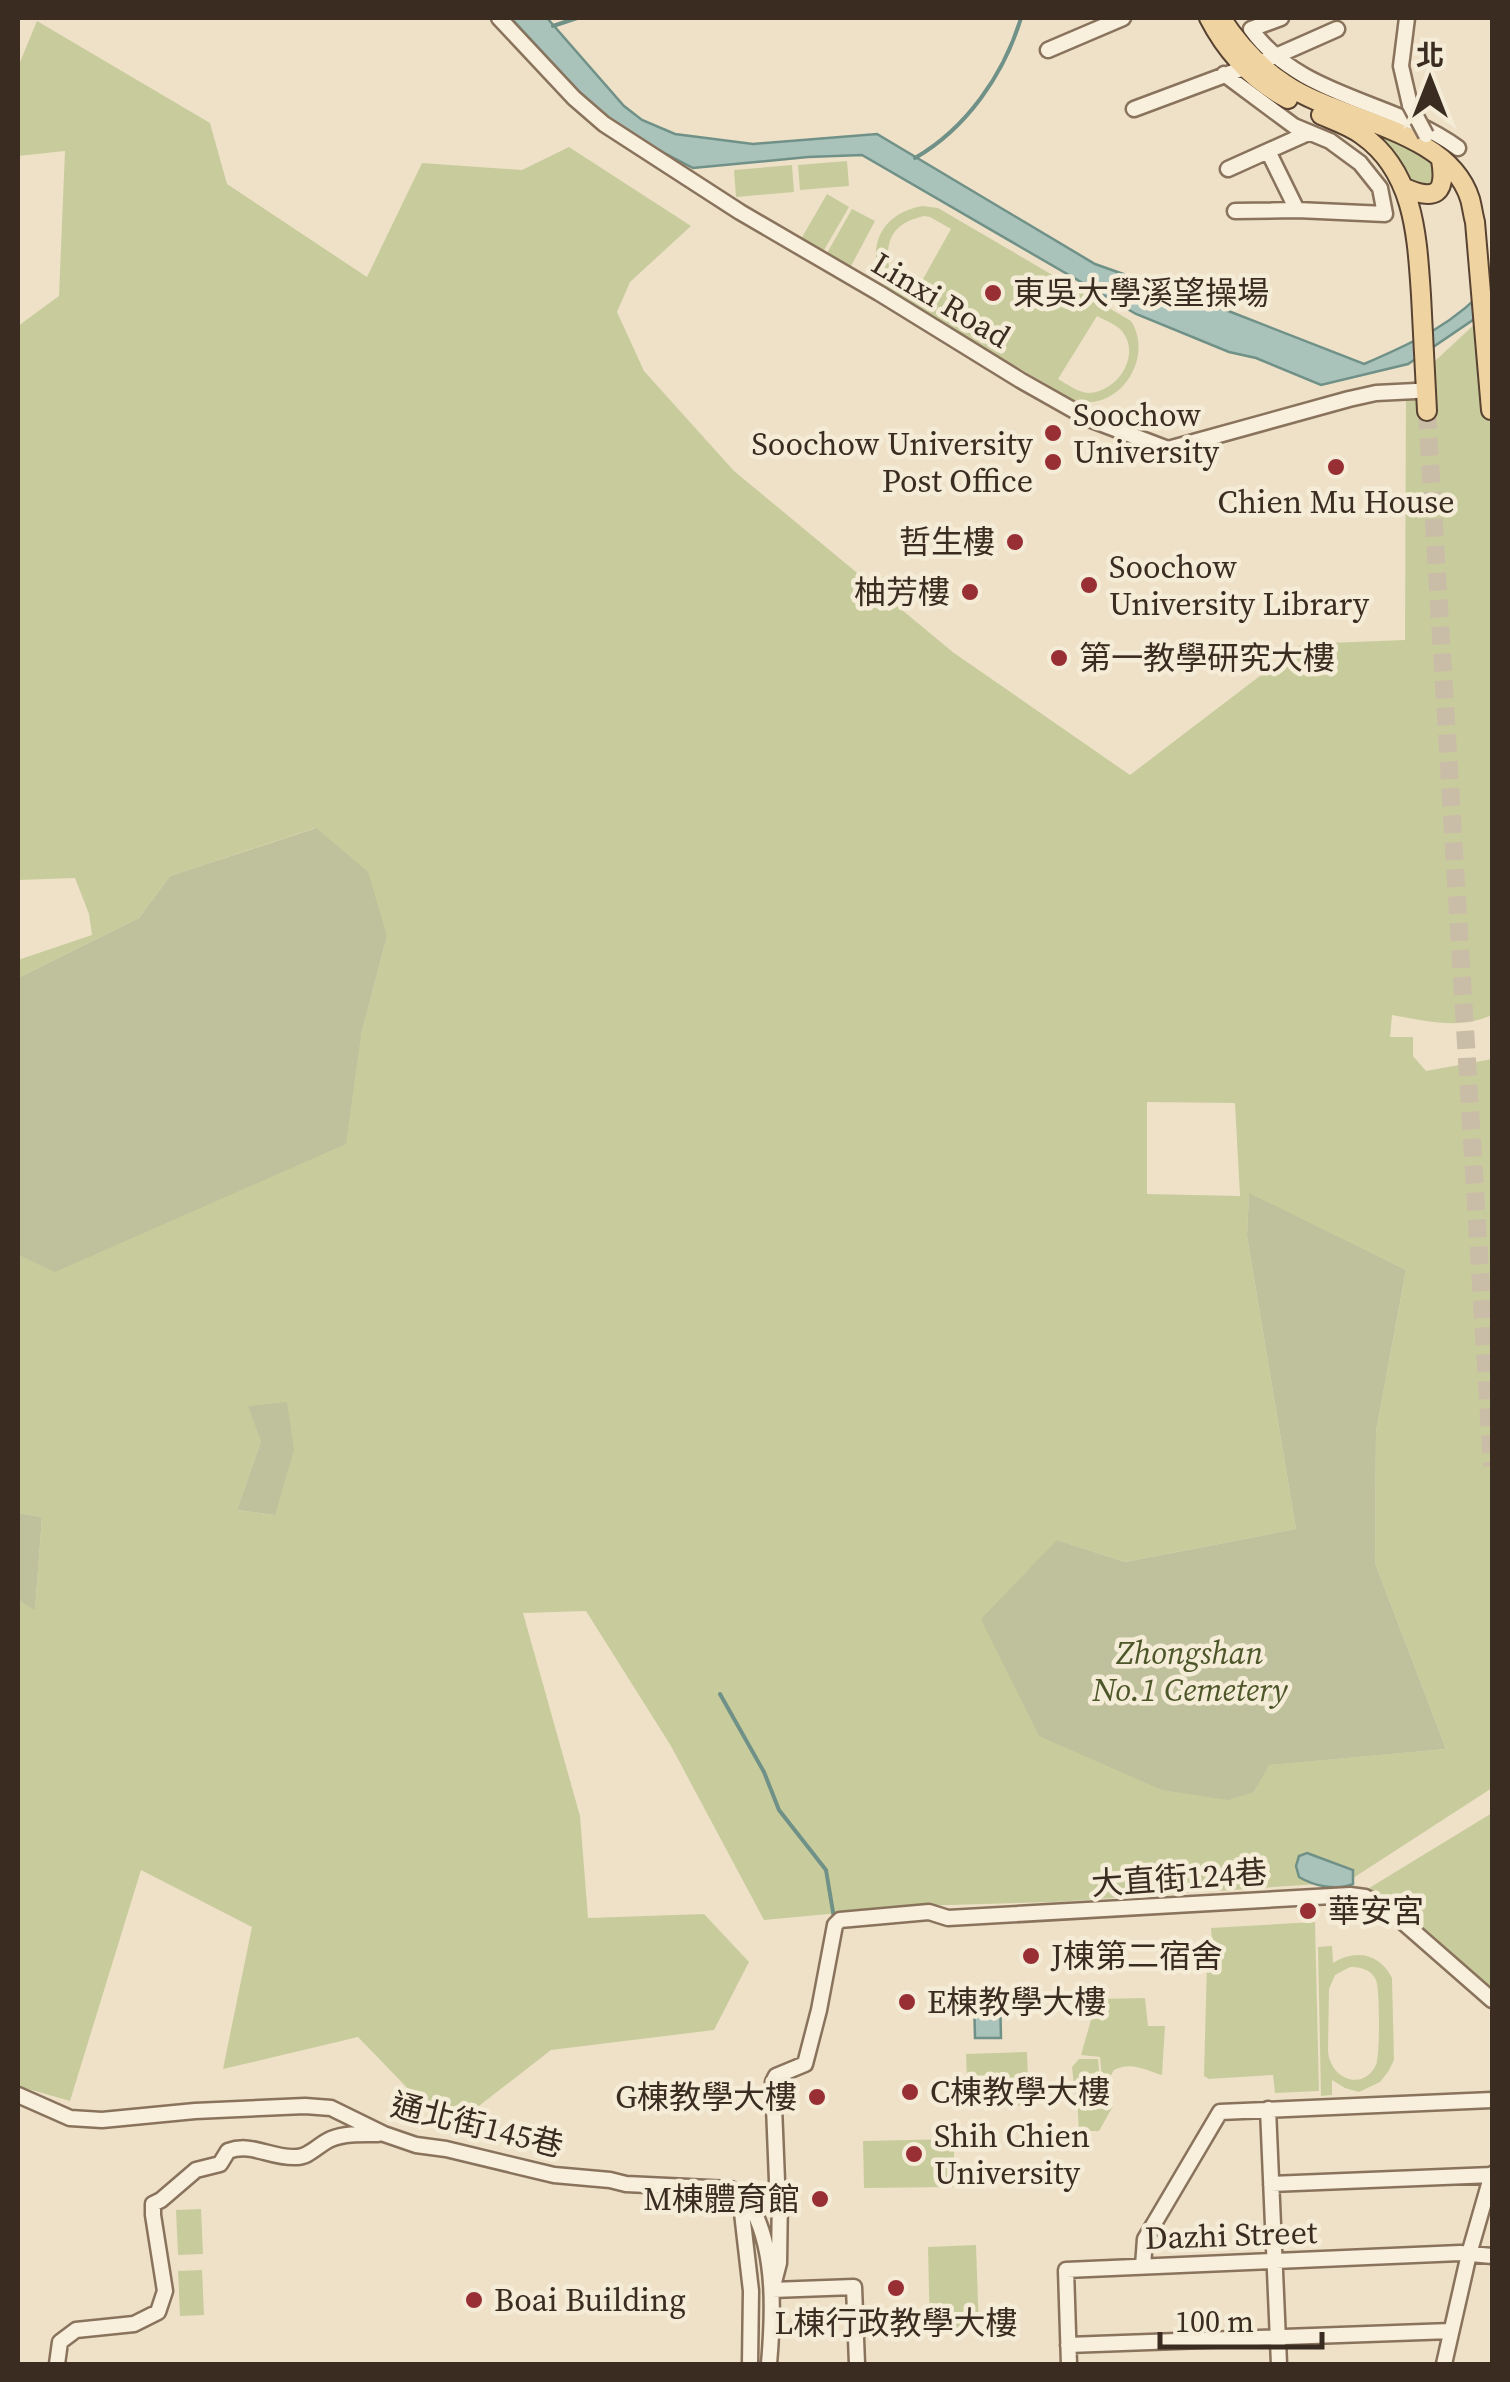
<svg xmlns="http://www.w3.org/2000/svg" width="1510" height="2382" viewBox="0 0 1510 2382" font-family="'Source Serif 4','Noto Sans TC',serif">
  <rect width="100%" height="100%" fill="#eee1c8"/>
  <!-- green -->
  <path fill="#c8cc9c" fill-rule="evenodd" d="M37,21L210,123L227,184L367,277L422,163L522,170L569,147L691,226L630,282L617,312L644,371L734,471L954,653L1130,775L1302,644L1405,640L1406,388L1492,308V1015C1460,1030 1426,1021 1392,1015L1390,1037H1413V1056L1426,1071L1492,1059V1788L1347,1882L1055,1902L915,1906L764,1920L671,1746L586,1611L523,1613L580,1816L588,1918L704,1914L749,1962L714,2030L551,2050L448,2130L358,2037L223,2069L252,1927L141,1870L70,2101L18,2086V1600L35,1609L42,1517L18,1513V1255L55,1271L361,1035L387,936L315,828L170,876L139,918L18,978V960L92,935L89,914L75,878L18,880V326L59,296L65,151L18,156V67ZM1147,1102L1235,1103L1240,1196L1147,1194ZM1249,1194L1406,1270L1376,1431L1375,1563L1446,1749L1268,1765L1254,1792L1057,1540L1125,1562L1296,1529L1247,1236ZM261,1441L275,1515L237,1510Z
    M1356,123C1386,136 1416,148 1440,171L1438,185L1418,190Z
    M847,161L849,186L800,190L798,165Z
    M792,165L794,192L736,197L734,170Z
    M827,194L849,207L823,252L801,239Z
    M923,206L938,208L1131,321C1155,358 1118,414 1074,400L890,293C862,256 877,213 923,206ZM924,216L930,217L951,229L914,295C907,290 899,286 894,279C889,272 888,263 888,255C888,231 902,221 924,216ZM1097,316C1106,321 1119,325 1124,334C1140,358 1116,393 1088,393C1077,392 1067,384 1058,379Z
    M852,209L875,221L851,266L827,253Z
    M1492,1813V1992L1361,1893Z
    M1315,1922L1319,2091L1275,2093L1273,2075L1209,2079L1204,2076L1207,1962L1212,1960L1205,1943L1212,1941L1211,1928Z
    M1332,1946L1333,1963C1355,1949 1380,1953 1392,1978L1394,2060L1388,2072L1380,2082L1359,2092L1345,2088L1332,2080V2095L1321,2096L1318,1947ZM1350,1967C1360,1967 1371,1969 1376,1980C1380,1989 1380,2056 1376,2065C1363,2092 1330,2079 1328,2051L1329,1989L1335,1975Z
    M1145,1998L1148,2026H1165L1162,2075C1145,2070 1131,2061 1114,2070C1105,2084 1105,2092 1113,2106L1099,2131H1079L1077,2097L1103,2093L1100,2057L1081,2055L1097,1999Z
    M1027,2052L1029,2105L968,2108L966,2054Z
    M1079,2059H1098L1101,2092L1075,2094L1072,2067Z
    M954,2139V2187L864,2188L863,2141Z
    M201,2209L203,2254L178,2255L176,2210Z
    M976,2245L979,2331L930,2332L928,2247Z
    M202,2270L204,2315L180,2316L178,2271Z"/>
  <!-- cemetery -->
  <path fill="#bec19b" d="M316,828L368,872L387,936L361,1035L346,1144L55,1272L18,1255V978L139,918L170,876Z
    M1249,1193L1406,1270L1376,1431L1375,1563L1446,1749L1269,1765L1254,1792L1228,1800L1162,1790L1039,1736L981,1619L1057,1540L1125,1562L1296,1529L1247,1236Z
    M287,1402L294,1450L275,1515L237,1510L261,1441L248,1406Z
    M18,1513L42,1517L35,1610L18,1600Z"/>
  <!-- water -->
  <path fill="#a9c2ba" stroke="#709187" stroke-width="2.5" d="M511,18H547L624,106L642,120L675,134L753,144L877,134L1095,264L1231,312L1364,364C1415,342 1455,324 1492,282V307L1408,364L1321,385L1256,358L1229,352L1136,314L862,155L808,157L693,168L609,124Z
    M1307,1853L1353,1870V1884C1336,1891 1314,1886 1299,1877L1296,1866L1299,1856Z
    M1000,1995L1001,2038H975L974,1996Z"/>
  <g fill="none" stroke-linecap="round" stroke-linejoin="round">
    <!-- stream -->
    <path stroke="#709187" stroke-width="4" d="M553,26L577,18
      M915,158C967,128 1004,74 1021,18
      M720,1694L764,1772L779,1810L826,1870L834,1918"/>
    <!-- major-tunnel -->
    <path stroke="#cabda7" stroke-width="18" stroke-dasharray="18 9" stroke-linecap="butt" d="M1427,411L1492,1466"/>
    <!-- minor casing -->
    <g stroke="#8a735d" stroke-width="19">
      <path id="minor" d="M499,18L574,98L604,124L740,212L879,293L1020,380L1089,419L1168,449L1349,399L1376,393L1416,391
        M1281,18L1251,29C1300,98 1393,100 1458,148
        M1407,18L1401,66L1410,105
        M1048,50L1123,18
        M1224,74L1294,126L1330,141L1360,163L1380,188L1385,214L1297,210L1235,211
        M1134,109L1276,56L1337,29
        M1268,151L1297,210
        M1228,169L1308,133
        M18,2095L70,2118L102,2120L195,2111L305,2106L331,2108L384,2134L416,2145L446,2149L554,2175L610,2180L626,2184L731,2189C739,2196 749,2203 754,2212C776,2257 773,2317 769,2364
        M1268,2109L1279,2364
        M777,2182L780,2193L779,2263L772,2290L854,2287L857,2364
        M1271,2184L1492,2175
        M747,2203L766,2196L775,2190L777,2181L773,2082L776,2076L805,2064L819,2010L835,1925L840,1920L929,1912L948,1918L1350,1895L1365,1897L1388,1909L1492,2000
        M747,2203L742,2213L751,2291L750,2364
        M1143,2266L1145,2239L1220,2112L1492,2100
        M1068,2345L1451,2331
        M57,2364L60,2342L76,2330L134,2324L158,2312L165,2291L153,2215V2204L161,2200L196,2170L220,2164L228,2151C253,2142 271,2159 297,2157C309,2157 319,2144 331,2139C345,2133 363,2134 378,2134
        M1069,2364L1066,2270L1460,2253L1492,2256
        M1444,2364L1469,2254L1492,2174"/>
    </g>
    <!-- major casing -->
    <g stroke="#584231" stroke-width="22">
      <path id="major" d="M1209,18C1227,53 1254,81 1288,99
        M1221,18C1238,44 1259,67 1285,84C1339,121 1448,129 1470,199C1472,206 1473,215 1475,222L1491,410
        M1321,115C1335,121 1350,126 1362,135C1415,172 1417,238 1421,295C1423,334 1425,372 1427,411
        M1405,188C1435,201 1447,194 1441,160"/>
    </g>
    <!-- minor -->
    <use href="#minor" stroke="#f8efdc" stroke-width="14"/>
    <!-- major -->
    <use href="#major" stroke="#efd4a2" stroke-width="18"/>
    <!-- minor-bridge casing -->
    <g stroke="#8a735d" stroke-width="19" stroke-linecap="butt">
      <path id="minor-bridge" d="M1410,105L1426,135"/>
    </g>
    <!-- minor-bridge -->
    <use href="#minor-bridge" stroke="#f8efdc" stroke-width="14"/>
  </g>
  <!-- markers -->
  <g fill="#972f34" stroke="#f5ecd8" stroke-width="4">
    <circle cx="993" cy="293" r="10"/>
    <circle cx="1053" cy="433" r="10"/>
    <circle cx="1053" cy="462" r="10"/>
    <circle cx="1336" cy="467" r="10"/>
    <circle cx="1015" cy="542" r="10"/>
    <circle cx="1089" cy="585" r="10"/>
    <circle cx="970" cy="592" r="10"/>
    <circle cx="1059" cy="658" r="10"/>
    <circle cx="1308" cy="1911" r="10"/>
    <circle cx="1031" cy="1956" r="10"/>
    <circle cx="907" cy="2002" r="10"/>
    <circle cx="910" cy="2092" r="10"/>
    <circle cx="817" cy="2097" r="10"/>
    <circle cx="914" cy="2154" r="10"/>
    <circle cx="820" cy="2199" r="10"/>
    <circle cx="896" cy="2288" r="10"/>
    <circle cx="474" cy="2300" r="10"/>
  </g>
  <g text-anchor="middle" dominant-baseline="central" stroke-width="9" stroke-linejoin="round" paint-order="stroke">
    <!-- poi labels -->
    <g font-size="32" fill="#3b2c21" stroke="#f5ecd8" text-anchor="start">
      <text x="1013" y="293">東吳大學溪望操場</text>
      <text x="1073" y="415">Soochow<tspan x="1073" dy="37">University</tspan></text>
      <text x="1033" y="444" text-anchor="end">Soochow University<tspan x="1033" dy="37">Post Office</tspan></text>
      <text x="1336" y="502" text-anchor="middle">Chien Mu House</text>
      <text x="995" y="542" text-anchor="end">哲生樓</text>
      <text x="1109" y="567">Soochow<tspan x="1109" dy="37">University Library</tspan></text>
      <text x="950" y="592" text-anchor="end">柚芳樓</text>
      <text x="1079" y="658">第一教學研究大樓</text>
      <text x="1328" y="1911">華安宮</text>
      <text x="1051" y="1956">J棟第二宿舍</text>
      <text x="927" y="2002">E棟教學大樓</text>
      <text x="930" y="2092">C棟教學大樓</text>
      <text x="797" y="2097" text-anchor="end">G棟教學大樓</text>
      <text x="934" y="2136">Shih Chien<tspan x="934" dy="37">University</tspan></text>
      <text x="800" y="2199" text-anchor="end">M棟體育館</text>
      <text x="494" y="2300">Boai Building</text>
      <text x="896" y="2323" text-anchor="middle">L棟行政教學大樓</text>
    </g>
    <!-- street labels -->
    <g font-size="32" fill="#3b2c21" stroke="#f5ecd8">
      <text transform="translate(941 300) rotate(31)">Linxi Road</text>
      <text transform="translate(1179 1878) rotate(-4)">大直街124巷</text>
      <text transform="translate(477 2125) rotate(14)">通北街145巷</text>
      <text transform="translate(1231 2235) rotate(-2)">Dazhi Street</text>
    </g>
    <!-- park labels -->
    <g font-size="32" font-style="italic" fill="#4c5628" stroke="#f5ecd8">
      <text x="1190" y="1653">Zhongshan<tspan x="1190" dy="37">No.1 Cemetery</tspan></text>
    </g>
  </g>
  <!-- border -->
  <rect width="1510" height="2382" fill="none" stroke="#3b2c21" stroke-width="40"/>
  <!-- north arrow -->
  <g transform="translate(1430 80)" stroke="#f5ecd8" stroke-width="8" paint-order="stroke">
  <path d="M0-8L18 38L0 25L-18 38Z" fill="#3b2c21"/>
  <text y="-15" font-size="28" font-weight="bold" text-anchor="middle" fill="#3b2c21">北</text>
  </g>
  <!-- scale -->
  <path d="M1160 2332v15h162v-15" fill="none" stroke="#3b2c21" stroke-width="5"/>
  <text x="1175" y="2332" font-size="30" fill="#3b2c21" stroke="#f5ecd8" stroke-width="8" paint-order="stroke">100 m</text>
</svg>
